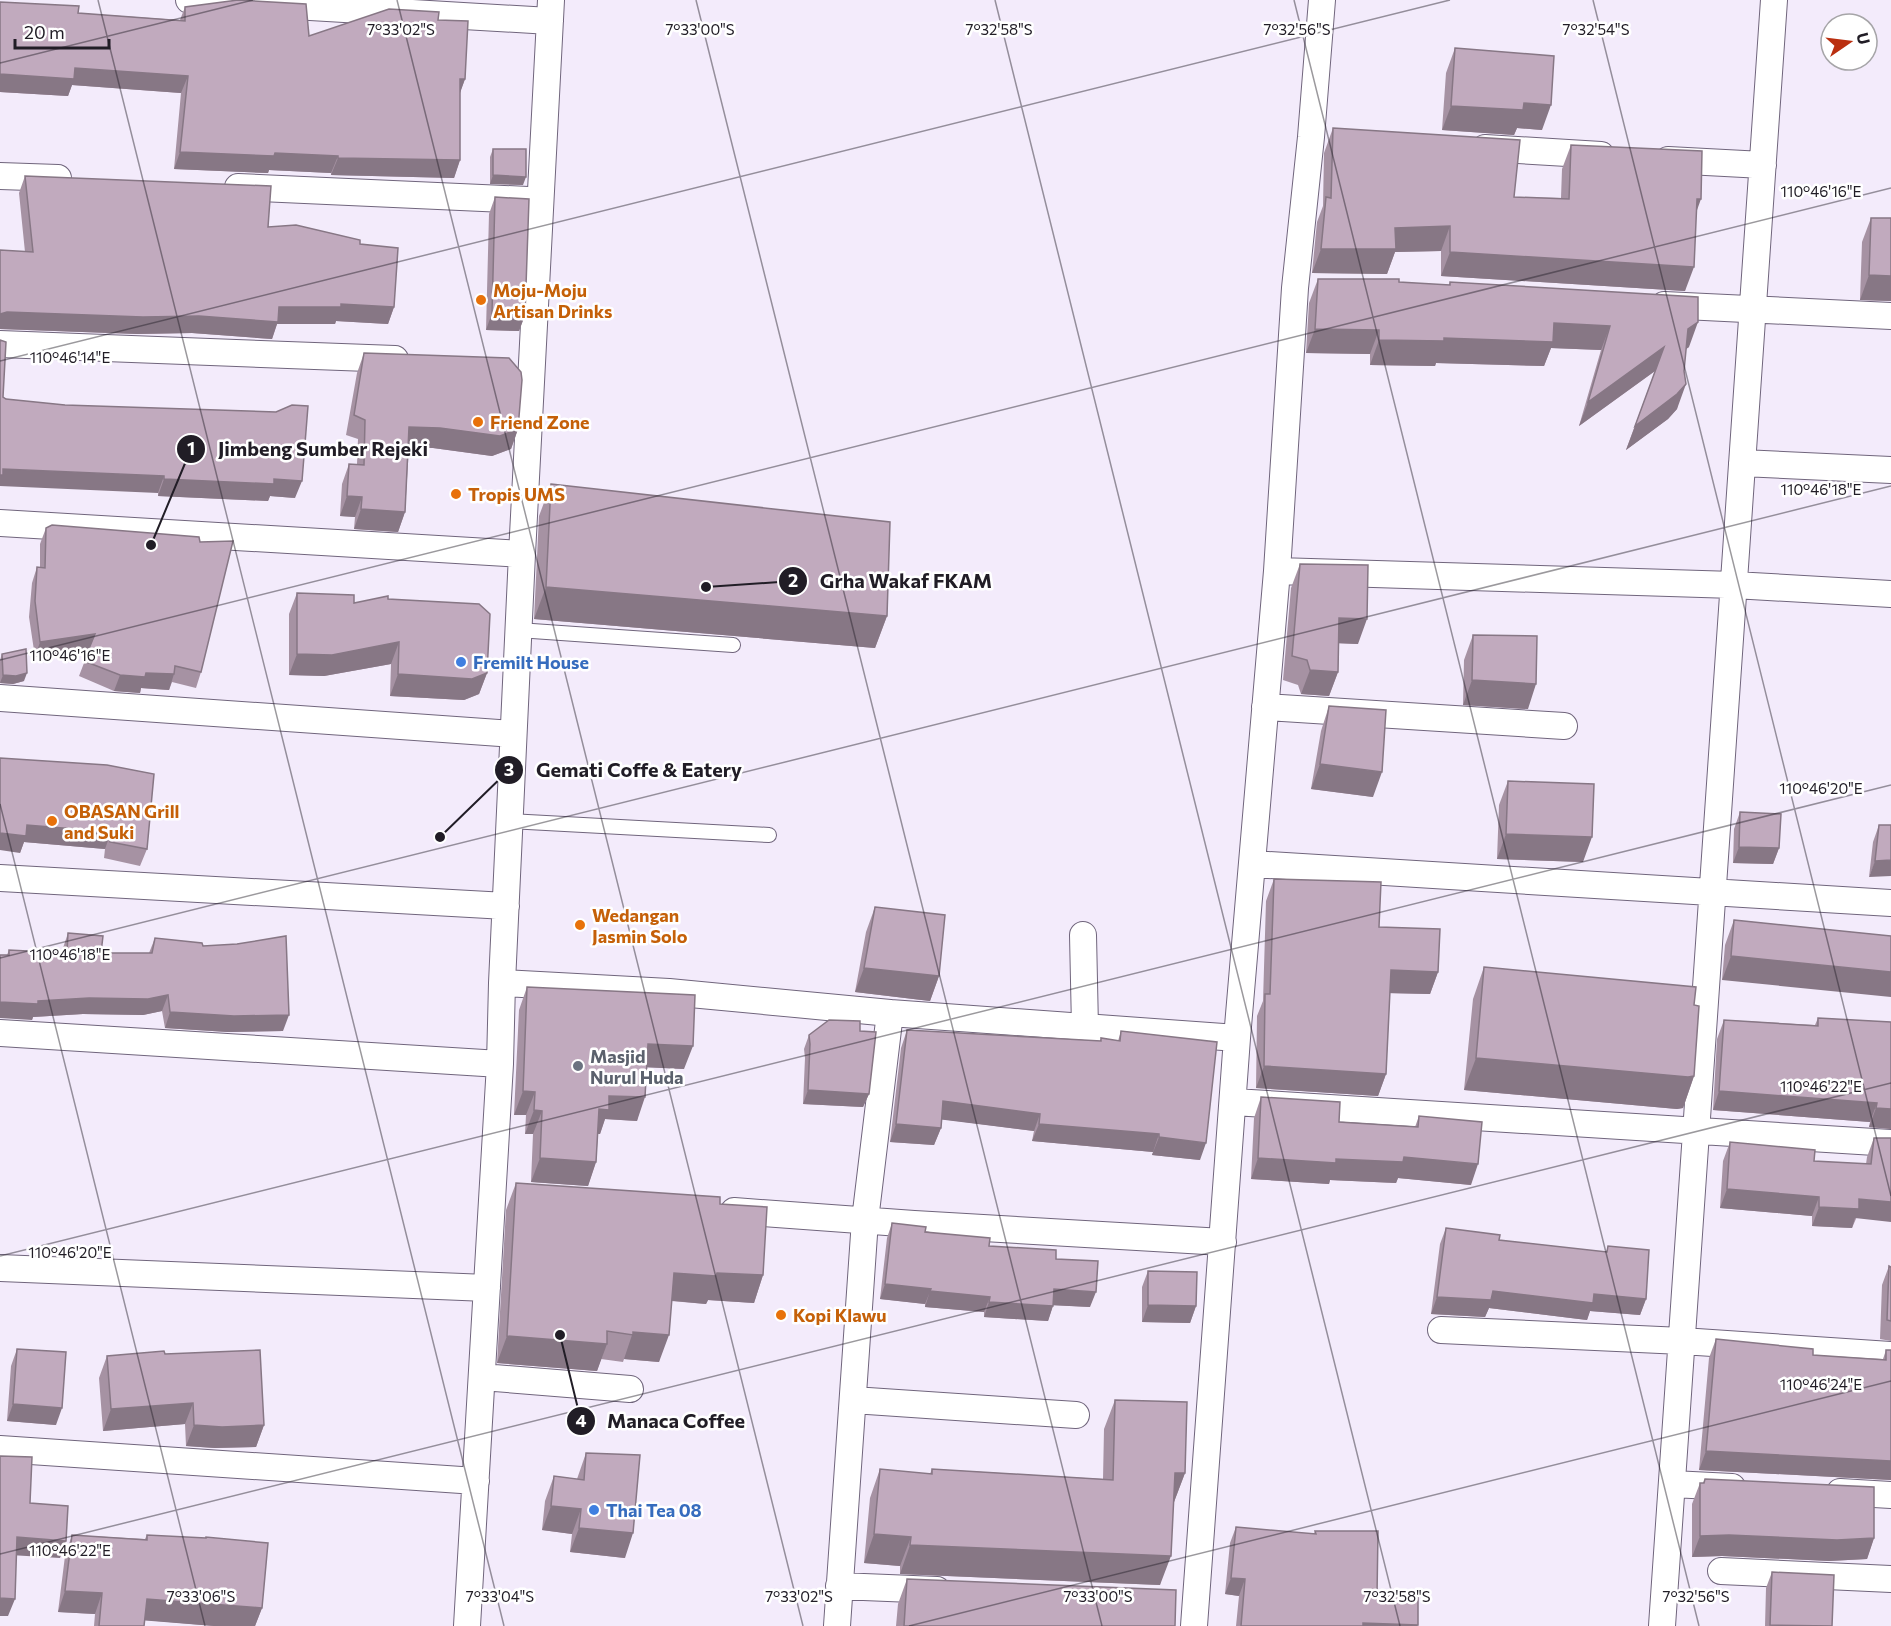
<svg xmlns="http://www.w3.org/2000/svg" width="1891" height="1626" viewBox="0 0 1891 1626" font-family="Commissioner,sans-serif">
  <rect width="100%" height="100%" fill="#f3ebfb"/>
  <g fill="none" stroke-linecap="round" stroke-linejoin="round">
    <!-- lane casing -->
    <g stroke="#70657c" stroke-width="16">
      <path id="lane" d="M518,630L733,645
        M509,821L769,835"/>
    </g>
    <!-- street casing -->
    <g stroke="#70657c" stroke-width="28">
      <path id="street" d="M189,0L550,21
        M1485,148L1601,155
        M1668,160L1763,165
        M0,176L58,178
        M238,187L528,200
        M1664,305L1891,316
        M0,344L395,359
        M1742,463L1891,470
        M0,523L522,554
        M1277,571L1734,585L1891,594
        M0,698L513,734
        M1265,707L1564,726
        M1252,864L1891,903
        M0,878L506,906
        M1083,935L1085,1027
        M502,983L669,992L890,1013L1237,1038
        M0,1033L500,1064
        M1234,1102L1891,1143
        M734,1211L914,1224L1223,1242
        M0,1268L487,1288
        M1441,1330L1682,1341L1891,1355
        M482,1377L630,1389
        M853,1400L1076,1415
        M0,1449L476,1481
        M1672,1484L1732,1487
        M1840,1492L1891,1495
        M1721,1571L1891,1579
        M839,1586L937,1590
        M467,1626L500,1064L502,983L522,554L551,0
        M837,1626L865,1220L890,1013
        M1194,1626L1237,1038L1277,571L1295,288L1311,137L1322,0
        M1662,1626L1774,0"/>
    </g>
    <!-- lane -->
    <use href="#lane" stroke="#fff" stroke-width="14"/>
    <!-- street -->
    <use href="#street" stroke="#fff" stroke-width="26"/>
  </g>
  <!-- wall -->
  <path fill="#a692a3" d="M0,2L78,13L180,20L185,7L309,36L438,20L465,79L460,92V160L454,178L331,175V173L269,170L268,173L174,169L181,93L72,85L68,96L0,92Z
    M1455,48L1542,130L1517,128L1514,135L1442,130L1446,73Z
    M1333,128L1514,197L1561,198L1562,169L1571,145L1696,213L1685,291L1441,276V251L1395,252L1387,274L1312,273L1317,222L1323,206L1324,153Z
    M493,149L523,185L490,184V157Z
    M25,176L268,227L360,244L394,307L388,324L336,321L335,324H277L272,339L192,333L137,334L0,329V250L25,252L19,193Z
    M495,197L525,315L519,331L486,330L489,214Z
    M1871,218H1891V301L1860,300L1862,242Z
    M1318,279L1449,285L1450,282L1689,347L1686,349L1677,409L1668,419L1626,450L1655,371L1579,426L1601,350L1551,348L1544,366L1436,363L1435,366L1370,365V354L1306,353L1309,303Z
    M364,353L518,429L511,449L492,456L433,448L409,447L405,512L398,532L354,529L355,517L340,516L342,484L349,464H357L358,439L346,435L357,373Z
    M3,397L6,399L295,498L270,496L268,501L158,496V493Z
    M551,484L887,616L875,648L534,619L539,516Z
    M46,528L201,672L196,688L172,682L169,690L141,688L140,693L114,691L79,676L89,650L35,657L29,617L32,583L37,567L40,568V544Z
    M1300,564L1358,644L1339,643L1338,672L1329,696L1301,694L1298,685L1283,680L1291,588Z
    M297,593L354,603L388,599L487,673L479,694L464,700L390,696L391,664L324,676L289,675V614Z
    M1473,635L1528,709L1463,705L1464,660Z
    M2,654L24,681L13,684L0,683V660Z
    M1329,706L1373,797L1311,789L1321,731Z
    M0,758L147,849L140,866L104,858L105,849L24,842L20,853Z
    M1508,781L1583,862L1497,859L1499,805Z
    M1740,812L1779,848L1773,864L1733,863L1734,829Z
    M1879,825H1891L1869,877L1873,842Z
    M1274,879L1379,927L1438,972L1430,994L1390,993L1386,1074L1378,1096L1256,1088L1257,1016L1263,1001L1266,901Z
    M875,907L939,976L930,1001L855,992L866,932Z
    M1734,920L1891,936L1722,980L1725,945Z
    M68,933L101,953H149L155,938L203,946L283,1031L228,1032L165,1028L162,1011L143,1015L83,1014L33,1017L32,1020L7,955L9,950L62,953L63,948Z
    M1484,967L1694,1005V1076L1683,1108L1677,1109L1464,1090L1473,999Z
    M527,987L684,1069L647,1067L637,1121L605,1119L600,1134H598L596,1162L588,1186L531,1182L533,1134H525L526,1115H514L519,1010Z
    M1818,1018L1891,1022V1129L1869,1127L1870,1122L1713,1110L1717,1039L1724,1020L1815,1025Z
    M907,1030L1100,1041L1101,1038L1118,1041L1121,1031L1200,1160L1152,1155L1153,1152L1032,1141L1034,1131L941,1119V1128L934,1145L890,1142L901,1048Z
    M809,1035L869,1094L863,1107L803,1104L805,1058L804,1049Z
    M1261,1097L1339,1122L1415,1127L1419,1116L1471,1185L1398,1178L1396,1183L1330,1180L1329,1184L1251,1179L1254,1118Z
    M1874,1138H1891L1852,1228L1812,1226V1216L1720,1208L1723,1161L1730,1142L1814,1161L1866,1164L1867,1157Z
    M516,1183L720,1204L763,1275L754,1303L708,1300L706,1304L671,1301L659,1362L624,1359L623,1362L601,1359L597,1371L497,1363L506,1210Z
    M892,1223L989,1246L1056,1259L1090,1307L1053,1305L1048,1321L984,1317V1312L925,1307V1304L880,1299L887,1238Z
    M1446,1228L1499,1240L1606,1252L1608,1246L1646,1299L1640,1315L1590,1311L1587,1320L1489,1308L1485,1317L1431,1314L1440,1244Z
    M1889,1266L1891,1267V1341L1880,1339L1882,1285Z
    M1148,1271L1196,1306L1190,1323L1142,1322V1287Z
    M1716,1339L1813,1355L1883,1359L1886,1350L1891,1480L1699,1470L1709,1358Z
    M17,1349L56,1425L7,1421L11,1366Z
    M107,1356L264,1425L256,1447L215,1448L186,1446L185,1424L103,1431L99,1378Z
    M1115,1400L1185,1473L1174,1502L1160,1585L900,1574V1566L864,1563L870,1498L880,1469L930,1474L932,1469L1103,1479L1104,1429Z
    M586,1453L625,1558L570,1552L572,1534L542,1530L545,1501L554,1476L577,1479Z
    M1705,1479L1874,1538L1867,1559L1829,1561L1722,1556L1692,1557V1504L1700,1483H1703Z
    M1236,1527L1314,1534L1315,1531L1377,1596L1418,1625L1417,1626H1236L1239,1596L1225,1594L1230,1543Z
    M72,1535L145,1539L147,1535L262,1608L255,1626H214L145,1620L144,1626H94L95,1614L58,1612L65,1556Z
    M1772,1572L1832,1626H1765L1766,1588Z
    M907,1579L1175,1626H896L898,1604Z"/>
  <!-- shaded-wall -->
  <path fill="#877785" d="M75,68L188,76L181,93L72,85L68,96L0,92V74Z
    M460,79H465L459,96Z
    M1524,103L1551,105L1542,130L1517,128L1514,135L1442,130L1451,106Z
    M180,152L275,153L338,156L331,173L269,170L268,173L174,169Z
    M338,158L460,160L454,178L331,175Z
    M493,175L526,177L523,185L490,184Z
    M1697,199H1701L1692,224Z
    M1450,226L1441,251L1395,252L1387,274L1312,273L1321,249L1395,228Z
    M1450,252L1694,267L1685,291L1441,276Z
    M1869,275L1891,276V301L1860,300Z
    M341,304L394,307L388,324L336,321L335,324H277L272,339L192,333L137,334L0,329V314L7,312L279,307Z
    M492,313L525,315L519,331L486,330Z
    M1698,322L1689,347L1679,354L1688,329Z
    M1554,323L1610,326L1601,350L1551,348L1544,366L1436,363L1435,366L1370,365L1379,340L1444,338Z
    M1315,329L1379,330L1370,354L1306,353Z
    M1664,347L1655,371L1579,426L1588,402Z
    M1686,384L1677,409L1668,419L1626,450L1635,426Z
    M409,427L518,429L511,449L492,456L433,448L402,447Z
    M3,469L164,476L158,493L0,486V475Z
    M164,479H274L302,481L295,498L270,496L268,501L158,496Z
    M347,496L362,497L355,517L340,516Z
    M361,509L405,512L398,532L354,529Z
    M546,587L887,616L875,648L534,619Z
    M1339,618L1367,619L1358,644L1330,643Z
    M95,634L89,650L35,657L40,642Z
    M399,642L391,664L324,676L289,675L297,654Z
    M1310,670L1338,672L1329,696L1301,694Z
    M27,673L24,681L13,684L0,683L3,675Z
    M146,673L174,674L169,690L141,688L140,693L114,691L120,675Z
    M487,673L479,694L464,700L390,696L398,674Z
    M1472,680L1536,684L1528,709L1463,705Z
    M1320,764L1382,772L1373,797L1311,789Z
    M27,825L111,832L105,849L24,842L20,853L0,850V833Z
    M1506,834L1592,837L1583,862L1497,859Z
    M1739,847L1779,848L1773,864L1733,863Z
    M1891,860V876L1869,877L1875,861Z
    M1731,956L1891,972V997L1722,980Z
    M864,968L939,976L930,1001L855,992Z
    M1391,970L1438,972L1430,994L1383,993Z
    M168,995L162,1011L143,1015L83,1014L33,1017L32,1020L0,1018V1002Z
    M170,1012L289,1015L283,1031L228,1032L165,1028Z
    M648,1044L693,1046L684,1069L639,1067Z
    M1476,1058L1694,1076L1683,1108L1677,1109L1464,1090Z
    M1264,1066L1386,1074L1378,1096L1256,1088Z
    M808,1090L869,1094L863,1107L803,1104Z
    M523,1091L535,1092L526,1115H514Z
    M1719,1091L1877,1103L1870,1122L1713,1110Z
    M609,1096L645,1097L637,1121L605,1119L600,1134L590,1133L599,1109Z
    M943,1101L1040,1114L1034,1131L937,1119Z
    M1876,1108L1891,1109V1129L1869,1127Z
    M534,1110L542,1111L533,1134H525Z
    M896,1124L941,1128L934,1145L890,1142Z
    M1039,1124L1159,1134L1153,1152L1032,1141Z
    M1159,1137L1206,1143L1200,1160L1152,1155Z
    M1404,1157L1478,1164L1471,1185L1398,1178L1396,1183L1330,1180L1329,1184L1251,1179L1258,1158L1336,1159Z
    M540,1158L596,1162L588,1186L531,1182Z
    M1727,1189L1819,1197L1812,1216L1720,1208Z
    M1859,1199L1891,1202V1222L1855,1218L1852,1228L1812,1226L1819,1207Z
    M674,1273H717L763,1275L754,1303L708,1300L706,1304L664,1300Z
    M885,1284L931,1289L925,1304L880,1299Z
    M1054,1289L1096,1292L1090,1307L1048,1305Z
    M930,1291L990,1297L984,1312L925,1307Z
    M1493,1291L1594,1294L1646,1299L1640,1315L1590,1311L1587,1320L1489,1308L1485,1317L1431,1314L1437,1297Z
    M989,1302L1053,1306L1048,1321L984,1317Z
    M1148,1305L1196,1306L1190,1323L1142,1322Z
    M633,1332L669,1335L659,1362L624,1359Z
    M507,1336L607,1344L597,1371L497,1363Z
    M193,1403L185,1424L103,1431L111,1409Z
    M13,1404L62,1408L56,1425L7,1421Z
    M194,1425H264L256,1447L215,1448L186,1446Z
    M1706,1451L1891,1461V1480L1699,1470Z
    M1175,1473H1185L1174,1502H1165Z
    M551,1506L581,1509L572,1534L542,1530Z
    M579,1528L633,1533L625,1558L570,1552Z
    M874,1534L911,1537L900,1566L864,1563Z
    M1729,1535L1874,1538L1867,1559L1829,1561L1722,1556L1692,1557L1700,1536Z
    M17,1537L66,1541L60,1558L10,1555Z
    M910,1545L1171,1556L1160,1585L900,1574Z
    M1231,1578L1245,1579L1239,1596L1225,1594Z
    M65,1591L102,1593L95,1614L58,1612Z
    M0,1598L15,1599L8,1616H0Z
    M147,1599L262,1608L255,1626H214L139,1620Z
    M1363,1623L1418,1625L1417,1626H1362Z"/>
  <!-- building -->
  <path fill="#c1aabe" stroke="#877785" stroke-width="1.5" d="M238,0L306,4L309,36L389,9L439,12L438,20L468,21L465,79H460V160L338,158V156L275,153L274,156L180,152L188,76L75,68L74,79L0,74V2L79,6L78,13L185,21V7Z
    M1455,48L1554,56L1551,105L1524,103L1523,110L1451,106Z
    M1333,128L1520,140L1514,197L1569,199L1571,145L1702,151L1701,199H1697L1694,267L1450,252V226L1395,228L1396,249H1321L1326,197L1331,198Z
    M493,149H526V177L493,175Z
    M25,176L271,186L268,227L296,225L360,240V244L398,248L394,307L341,304V307H279L278,322L199,316L143,317L7,312L0,314V250L33,252Z
    M495,197L529,199L525,315L492,313Z
    M1871,218H1891V276L1869,275Z
    M1318,279H1399V282L1450,285V282L1698,297V322L1688,329L1684,371L1686,384L1677,394L1635,426L1664,347L1588,402L1610,326L1554,323L1553,342L1444,338V341L1379,340V330L1315,329Z
    M0,340L6,342L3,397L6,399L65,405L276,412L292,405L308,406L302,481L274,479V484L164,479V476L3,469V475H0Z
    M364,353L509,358L521,372L522,380L518,429L500,436L440,428L409,427L405,512L361,509L362,497L347,496L349,464L364,465L365,420L354,415Z
    M551,484L890,522L887,616L546,587Z
    M52,525L199,537L200,542L233,541L201,672L175,666L174,674L146,673L145,677L120,675L84,661L95,634L40,642L35,601L37,567L45,568L46,528Z
    M1300,564L1368,565L1367,619L1339,618L1338,672L1310,670L1307,660L1292,656Z
    M297,593L354,595V603L388,596V599L479,604L490,614L487,673L472,679L398,674L399,642L332,655L297,654Z
    M1473,635L1537,636L1536,684L1472,680Z
    M26,649L27,673L16,676L3,675L2,654Z
    M1329,706L1386,710L1382,772L1320,764Z
    M0,758L107,765L154,774L147,849L110,842L111,832L27,825L26,836L0,833Z
    M1508,781L1594,784L1592,837L1506,834Z
    M1740,812L1781,814L1779,848L1739,847Z
    M1879,825H1891V860L1875,861Z
    M1274,879L1381,882L1379,927L1440,929L1438,972L1391,970L1386,1074L1264,1066L1265,994H1270Z
    M875,907L945,915L939,976L864,968Z
    M1734,920L1891,936V972L1731,956Z
    M68,933L103,936L101,953H152L155,938L202,943L203,946L237,944L286,936L289,1015L234,1016L170,1012L168,995L148,999L89,998L38,1001V1004L0,1002V955H9V950L67,953Z
    M1484,967L1696,987L1694,1005L1699,1006L1694,1076L1688,1077L1476,1058Z
    M527,987L695,995L693,1046L648,1044L645,1097L609,1096V1110L599,1109L596,1162L540,1158L542,1111L534,1110L535,1092L523,1091Z
    M1818,1018L1891,1022V1109L1876,1108L1877,1103L1719,1091L1724,1020L1818,1026Z
    M829,1020L860,1021V1031L876,1032L869,1094L808,1090L810,1044L809,1035Z
    M907,1030L1101,1041V1038L1120,1041L1121,1031L1217,1042L1206,1143L1159,1137V1134L1039,1124L1040,1114L943,1101L941,1128L896,1124Z
    M1261,1097L1340,1102L1339,1122L1418,1127L1419,1116L1482,1122L1478,1164L1404,1157L1403,1162L1336,1159V1163L1258,1158Z
    M1874,1138H1891V1202L1859,1199V1209L1819,1207V1197L1727,1189L1730,1142L1815,1150L1814,1161L1871,1164Z
    M516,1183L720,1197V1204L767,1207L763,1275L717,1273L716,1276L674,1273L669,1335L633,1332V1335L607,1331V1344L507,1336Z
    M892,1223L926,1227L925,1232L990,1238L989,1246L1056,1250V1259L1098,1261L1096,1292L1054,1289L1053,1306L989,1302L990,1297L930,1291L931,1289L885,1284Z
    M1446,1228L1500,1235L1499,1240L1607,1252L1608,1246L1649,1250L1646,1299L1594,1294L1593,1303L1493,1291L1491,1300L1437,1297Z
    M1889,1266L1891,1267V1321L1887,1320Z
    M1148,1271L1197,1272L1196,1306L1148,1305Z
    M1716,1339L1813,1349V1355L1886,1360V1350H1891V1461L1706,1451Z
    M17,1349L66,1352L62,1408L13,1404Z
    M260,1350L264,1425L222,1427L194,1425L193,1403L111,1409L107,1356L164,1351L165,1354Z
    M1115,1400L1187,1402L1185,1473H1175L1171,1556L910,1545L911,1537L874,1534L880,1469L932,1474V1469L1113,1480Z
    M586,1453L640,1455L633,1533L579,1528L581,1509L551,1506L554,1476L584,1480Z
    M0,1456L32,1457L30,1503L68,1506L66,1541L17,1537L15,1599L0,1598Z
    M1705,1479L1874,1487V1538L1837,1540L1729,1535L1700,1536V1483H1704Z
    M1236,1527L1316,1534L1315,1531H1378L1377,1596H1418V1625L1363,1623V1626H1241L1245,1579L1231,1578Z
    M72,1535L147,1540V1535L206,1538V1537L268,1543L262,1608L147,1599L144,1626H99L102,1593L65,1591Z
    M1772,1572L1834,1575L1832,1626L1770,1625Z
    M907,1579L1176,1590L1175,1626H904Z"/>
  <!-- ticks -->
  <path fill="none" stroke="#211d26" stroke-width="1.5" stroke-opacity="0.45" d="M98,0L504,1626M397,0L803,1626M696,0L1102,1626M995,0L1400,1626M1294,0L1699,1626M1593,0L1891,1196M0,63L253,0M0,361L1450,0M0,660L1891,188M0,804L205,1626M0,958L1891,486M0,1256L1891,785M0,1554L1891,1083M909,1626L1891,1381"/>
  <!-- markers -->
  <g fill="#e8710a" stroke="#fff" stroke-width="2">
    <circle cx="481" cy="300" r="6"/>
    <circle cx="478" cy="422" r="6"/>
    <circle cx="456" cy="494" r="6"/>
    <circle cx="52" cy="821" r="6"/>
    <circle cx="580" cy="925" r="6"/>
    <circle cx="781" cy="1315" r="6"/>
  </g>
  <g fill="#3f7fe0" stroke="#fff" stroke-width="2">
    <circle cx="461" cy="662" r="6"/>
    <circle cx="594" cy="1510" r="6"/>
  </g>
  <circle fill="#6b7280" stroke="#fff" stroke-width="2" cx="578" cy="1066" r="6"/>
  <g text-anchor="middle" dominant-baseline="central" stroke-width="5" stroke-linejoin="round" paint-order="stroke">
    <!-- food labels -->
    <g font-size="18" font-weight="bold" fill="#c56008" stroke="#fff" text-anchor="start">
      <text x="493" y="290">Moju-Moju<tspan x="493" dy="21">Artisan Drinks</tspan></text>
      <text x="490" y="422">Friend Zone</text>
      <text x="468" y="494">Tropis UMS</text>
      <text x="64" y="811">OBASAN Grill<tspan x="64" dy="21">and Suki</tspan></text>
      <text x="592" y="915">Wedangan<tspan x="592" dy="21">Jasmin Solo</tspan></text>
      <text x="793" y="1315">Kopi Klawu</text>
    </g>
    <!-- shop labels -->
    <g font-size="18" font-weight="bold" fill="#366cbe" stroke="#fff" text-anchor="start">
      <text x="473" y="662">Fremilt House</text>
      <text x="606" y="1510">Thai Tea 08</text>
    </g>
    <!-- worship labels -->
    <g font-size="18" font-weight="bold" fill="#5b616d" stroke="#fff" text-anchor="start">
      <text x="590" y="1056">Masjid<tspan x="590" dy="21">Nurul Huda</tspan></text>
    </g>
  </g>
  <g font-size="15" text-anchor="middle" fill="#211d26" stroke="#fff" stroke-width="5" stroke-linejoin="round" paint-order="stroke">
    <text x="1297" y="35">7°32'56"S</text>
    <text x="1596" y="35">7°32'54"S</text>
    <text x="401" y="35">7°33'02"S</text>
    <text x="700" y="35">7°33'00"S</text>
    <text x="999" y="35">7°32'58"S</text>
    <text x="1821" y="197">110°46'16"E</text>
    <text x="70" y="363">110°46'14"E</text>
    <text x="1821" y="495">110°46'18"E</text>
    <text x="70" y="661">110°46'16"E</text>
    <text x="1821" y="794">110°46'20"E</text>
    <text x="70" y="960">110°46'18"E</text>
    <text x="1821" y="1092">110°46'22"E</text>
    <text x="70" y="1258">110°46'20"E</text>
    <text x="1821" y="1390">110°46'24"E</text>
    <text x="70" y="1556">110°46'22"E</text>
    <text x="201" y="1602">7°33'06"S</text>
    <text x="500" y="1602">7°33'04"S</text>
    <text x="799" y="1602">7°33'02"S</text>
    <text x="1098" y="1602">7°33'00"S</text>
    <text x="1397" y="1602">7°32'58"S</text>
    <text x="1696" y="1602">7°32'56"S</text>
  </g>
  <!-- callouts -->
  <path fill="none" stroke="#211d26" stroke-width="2" d="M151 545L191 449M706 587L793 581M440 837L509 770M560 1335L581 1421"/>
  <g fill="#211d26" stroke="#fff" stroke-width="2">
    <circle cx="151" cy="545" r="6"/>
    <circle cx="706" cy="587" r="6"/>
    <circle cx="440" cy="837" r="6"/>
    <circle cx="560" cy="1335" r="6"/>
    <circle cx="191" cy="449" r="15"/>
    <circle cx="793" cy="581" r="15"/>
    <circle cx="509" cy="770" r="15"/>
    <circle cx="581" cy="1421" r="15"/>
  </g>
  <g font-size="18" text-anchor="middle" font-weight="bold" fill="#fff">
    <text x="191" y="455">1</text>
    <text x="793" y="587">2</text>
    <text x="509" y="776">3</text>
    <text x="581" y="1427">4</text>
  </g>
  <g font-size="20" text-anchor="middle" font-weight="bold" fill="#211d26" stroke="#fff" stroke-width="5" stroke-linejoin="round" paint-order="stroke">
    <text x="323" y="456">Jimbeng Sumber Rejeki</text>
    <text x="906" y="588">Grha Wakaf FKAM</text>
    <text x="639" y="777">Gemati Coffe &amp; Eatery</text>
    <text x="676" y="1428">Manaca Coffee</text>
  </g>
  <!-- north arrow -->
  <g transform="translate(1849 42) rotate(76)"><circle r="28" fill="#ffffff" stroke="#a6a5a8" stroke-width="1.5"/>
  <path d="M0-4.5L10 22L0 15L-10 22Z" fill="#ba2f10"/>
  <text y="-9" font-size="16" font-weight="bold" text-anchor="middle" fill="#211d26">U</text>
  </g>
  <!-- scale -->
  <path d="M15 39v9h94v-9" fill="none" stroke="#211d26" stroke-width="3"/>
  <text x="24" y="39" font-size="18" fill="#211d26" stroke="#ffffff" stroke-width="4.5" paint-order="stroke">20 m</text>
</svg>
